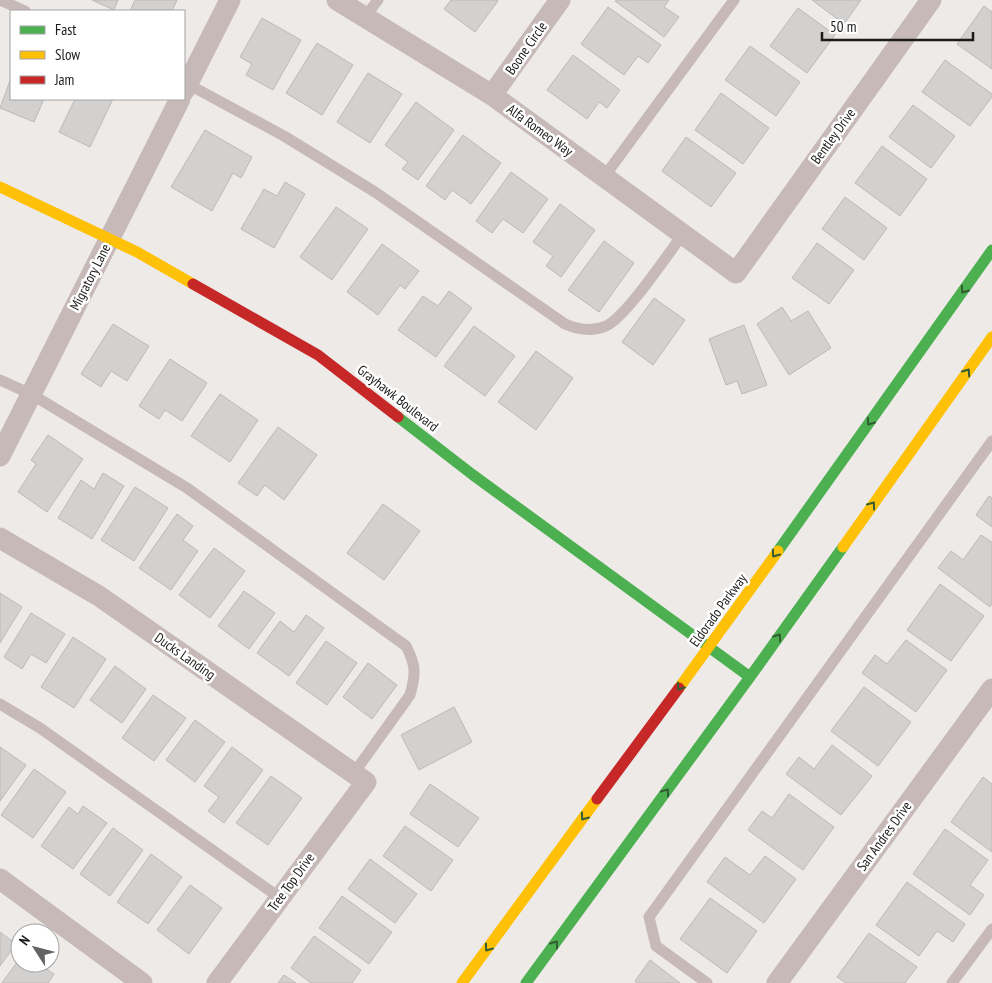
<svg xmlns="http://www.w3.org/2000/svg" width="992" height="983" viewBox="0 0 992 983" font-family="'PT Sans Narrow',sans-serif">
  <rect width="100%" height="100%" fill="#edeae8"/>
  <!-- building -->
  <path fill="#d3d1d0" stroke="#bcbab8" d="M92,0H118L114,10Z
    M135,0H177L172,11H130Z
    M451,0H496L498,1L475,32L444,9Z
    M617,0H669L664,7L679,17L664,37L615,1Z
    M812,0H861L844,24Z
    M984,6L992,12V69L957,44Z
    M608,7L661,45L648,63L638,56L624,75L581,44Z
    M798,8L835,35L807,73L770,46Z
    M262,18L301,40L273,90L246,75L252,64L240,57Z
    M317,43L353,65L322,115L286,93Z
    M750,46L800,82L776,116L725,80Z
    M573,55L620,90L607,108L599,102L587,119L547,90Z
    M945,60L992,94V97L970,126L922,92Z
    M368,73L402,94L370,143L337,122Z
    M11,78V99H44L34,122L0,108Z
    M721,93L769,128L743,164L695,130Z
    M75,99H113L90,147L59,132Z
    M416,102L454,130L418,180L402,169L408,162L385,145Z
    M913,105L955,136L931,168L889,137Z
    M205,130L252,157L241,178L233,173L212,211L171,187Z
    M463,135L501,163L471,204L452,190L445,200L426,186Z
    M686,137L736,173L711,207L662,171Z
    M882,146L927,179L900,216L855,183Z
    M511,172L548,199L523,233L503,219L492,233L476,221Z
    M285,182L305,194L274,248L241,229L264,189L277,196Z
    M845,197L887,228L864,260L822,229Z
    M560,204L595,230L561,277L546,266L553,256L533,242Z
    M336,207L368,229L332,280L300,257Z
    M604,241L634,263L599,312L568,290Z
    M817,243L854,270L829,304L792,278Z
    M382,244L419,271L405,289L400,285L378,315L347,292Z
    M449,291L472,308L436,357L398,330L423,296L438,306Z
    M654,298L685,320L653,365L622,342Z
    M782,307L791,321L808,311L831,348L789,375L757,324Z
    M113,324L149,346L127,381L111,371L101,387L81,374Z
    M744,325L767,385L742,394L737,381L726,385L709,339Z
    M474,326L515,356L485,396L444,366Z
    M536,351L573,378L536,430L498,402Z
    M170,359L207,383L182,421L165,410L159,419L139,406Z
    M220,394L258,420L230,462L191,436Z
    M278,427L317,455L284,500L265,485L257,496L238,483Z
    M48,435L83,459L47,512L18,492L36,464L31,460Z
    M103,473L124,486L92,539L58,518L81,480L94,489Z
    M135,487L168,508L134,561L101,540Z
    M989,496L992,498V527L976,515Z
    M383,504L420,531L384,580L347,553Z
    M177,514L193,526L183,540L198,551L171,590L139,568Z
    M981,535L992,542V604L990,607L938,568L951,551L963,560Z
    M214,548L245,571L210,618L179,595Z
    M940,584L984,616L951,661L907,630Z
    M244,591L275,613L249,649L218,626Z
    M0,593L22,607L0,643Z
    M31,613L65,634L46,663L31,654L22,669L4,657Z
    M306,615L324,628L289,676L257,653L280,621L294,632Z
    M73,637L106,659L74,708L41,687Z
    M906,640L947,670L916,712L862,673L875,655L887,664Z
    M326,641L357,663L327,705L296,683Z
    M368,663L397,685L372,719L343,697Z
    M115,666L146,689L122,723L90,700Z
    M864,687L911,722L878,766L831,731Z
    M153,695L186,718L154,761L122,738Z
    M454,707L472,742L419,770L401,735Z
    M195,720L225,742L195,782L166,760Z
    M832,745L872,776L841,815L786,774L799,757L814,769Z
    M0,747L26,765L0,801Z
    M232,747L263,770L224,823L208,811L219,797L204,786Z
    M34,769L66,792L33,838L1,815Z
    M271,776L302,798L268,845L236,823Z
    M983,777L992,784V852L951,822Z
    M430,784L479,818L458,847L410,814Z
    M789,794L834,827L803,870L748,830L762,811L772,818Z
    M83,806L107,823L73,869L41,846L69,807L78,814Z
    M405,826L453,860L431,891L383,856Z
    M113,828L143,850L110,896L80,874Z
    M945,829L988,860L970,885L984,895L970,915L913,874Z
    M151,854L182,877L148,924L117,902Z
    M765,856L796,879L764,923L707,882L725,857L750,875Z
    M370,859L417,894L395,923L348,889Z
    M907,882L965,924L953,942L937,931L919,956L876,925Z
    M190,885L222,908L189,954L157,930Z
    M342,896L392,932L369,964L319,928Z
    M710,898L757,931L727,973L680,939Z
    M0,932L16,944L0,966Z
    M869,933L917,967L905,983H846L837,977Z
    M314,936L361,970L352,983H311L291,968Z
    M20,958V963H38L54,974L48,983H2Z
    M650,960L680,983H637L635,981Z
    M284,975L296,983H278Z"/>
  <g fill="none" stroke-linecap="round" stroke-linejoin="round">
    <!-- lane -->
    <path stroke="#c6b9b8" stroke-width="11" d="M0,0L25,11
      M365,17L378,0
      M184,82L284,136L375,192L565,324C579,330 592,332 606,326C626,317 668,254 683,234
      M604,177L734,0
      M0,380L31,394L187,488L406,646C416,665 416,674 410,695L354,773
      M0,704L40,728L280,898
      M707,983L656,946L649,917L992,441
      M952,983L992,929"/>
    <!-- street -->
    <path stroke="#c6b9b8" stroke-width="21" d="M337,0L492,95L736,273L931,0
      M184,91L230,0
      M492,95L560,0
      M0,456L180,99
      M0,538L99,596L366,782L217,983
      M0,879L142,983
      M777,983L992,689"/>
    <!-- fast -->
    <path stroke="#4caf50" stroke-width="11" d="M398,417L473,475L750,677
      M778,551L992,250
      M526,983L750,677L843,547"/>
    <!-- slow -->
    <path stroke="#ffc107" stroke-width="11" d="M0,187L137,252L193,284
      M843,547L992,337
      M679,688L778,551
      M462,983L597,799"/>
    <!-- jam -->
    <path stroke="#c62828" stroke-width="11" d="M193,284L318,355L398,417
      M597,799L679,688"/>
  </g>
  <!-- one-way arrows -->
  <defs><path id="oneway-chevron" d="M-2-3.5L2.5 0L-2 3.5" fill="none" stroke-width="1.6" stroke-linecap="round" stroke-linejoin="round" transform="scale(1.25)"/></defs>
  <g stroke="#325d32">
    <use href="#oneway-chevron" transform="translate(964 290) rotate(125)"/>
    <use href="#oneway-chevron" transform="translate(967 372) rotate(-55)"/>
    <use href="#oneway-chevron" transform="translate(870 422) rotate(125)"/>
    <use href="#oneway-chevron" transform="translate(872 505) rotate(-55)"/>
    <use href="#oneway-chevron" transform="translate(775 554) rotate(125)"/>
    <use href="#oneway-chevron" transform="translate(778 637) rotate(-55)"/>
    <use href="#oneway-chevron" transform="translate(680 687) rotate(126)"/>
    <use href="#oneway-chevron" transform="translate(666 792) rotate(-54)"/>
    <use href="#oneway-chevron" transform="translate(584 817) rotate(126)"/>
    <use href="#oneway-chevron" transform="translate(555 944) rotate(-54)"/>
    <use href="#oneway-chevron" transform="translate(488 948) rotate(126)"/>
  </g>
  <g text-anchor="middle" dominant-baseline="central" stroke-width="5" stroke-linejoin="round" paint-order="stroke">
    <!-- street labels -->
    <g font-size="14" fill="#1c1a19" stroke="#fff">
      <text transform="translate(526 48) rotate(-55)">Boone Circle</text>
      <text transform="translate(540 130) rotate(36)">Alfa Romeo Way</text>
      <text transform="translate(833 136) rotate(-54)">Bentley Drive</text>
      <text transform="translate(90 277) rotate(-63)">Migratory Lane</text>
      <text transform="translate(398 398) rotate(38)">Grayhawk Boulevard</text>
      <text transform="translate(718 610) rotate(-54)">Eldorado Parkway</text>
      <text transform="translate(185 656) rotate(35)">Ducks Landing</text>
      <text transform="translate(884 836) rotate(-54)">San Andres Drive</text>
      <text transform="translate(291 882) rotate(-54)">Tree Top Drive</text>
    </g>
  </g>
  <!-- legend -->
  <rect x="10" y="10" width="175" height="90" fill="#ffffff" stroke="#a4a3a3"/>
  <rect x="20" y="26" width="25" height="8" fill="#4caf50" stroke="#a4a3a3"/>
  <text x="55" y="35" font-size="15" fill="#1c1a19">Fast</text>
  <rect x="20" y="51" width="25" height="8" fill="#ffc107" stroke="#a4a3a3"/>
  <text x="55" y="60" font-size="15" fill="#1c1a19">Slow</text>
  <rect x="20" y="76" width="25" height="8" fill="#c62828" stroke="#a4a3a3"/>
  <text x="55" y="85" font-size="15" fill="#1c1a19">Jam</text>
  <!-- north arrow -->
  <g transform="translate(35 948) rotate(306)"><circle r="24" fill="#ffffff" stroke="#a4a3a3"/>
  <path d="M0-4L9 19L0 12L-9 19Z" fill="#656361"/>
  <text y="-8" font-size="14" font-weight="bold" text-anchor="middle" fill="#1c1a19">N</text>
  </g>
  <!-- scale -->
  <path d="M822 32v8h151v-8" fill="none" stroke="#1c1a19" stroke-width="2.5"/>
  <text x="830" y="32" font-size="15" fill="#1c1a19" stroke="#ffffff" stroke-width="4" paint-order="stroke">50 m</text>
</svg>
